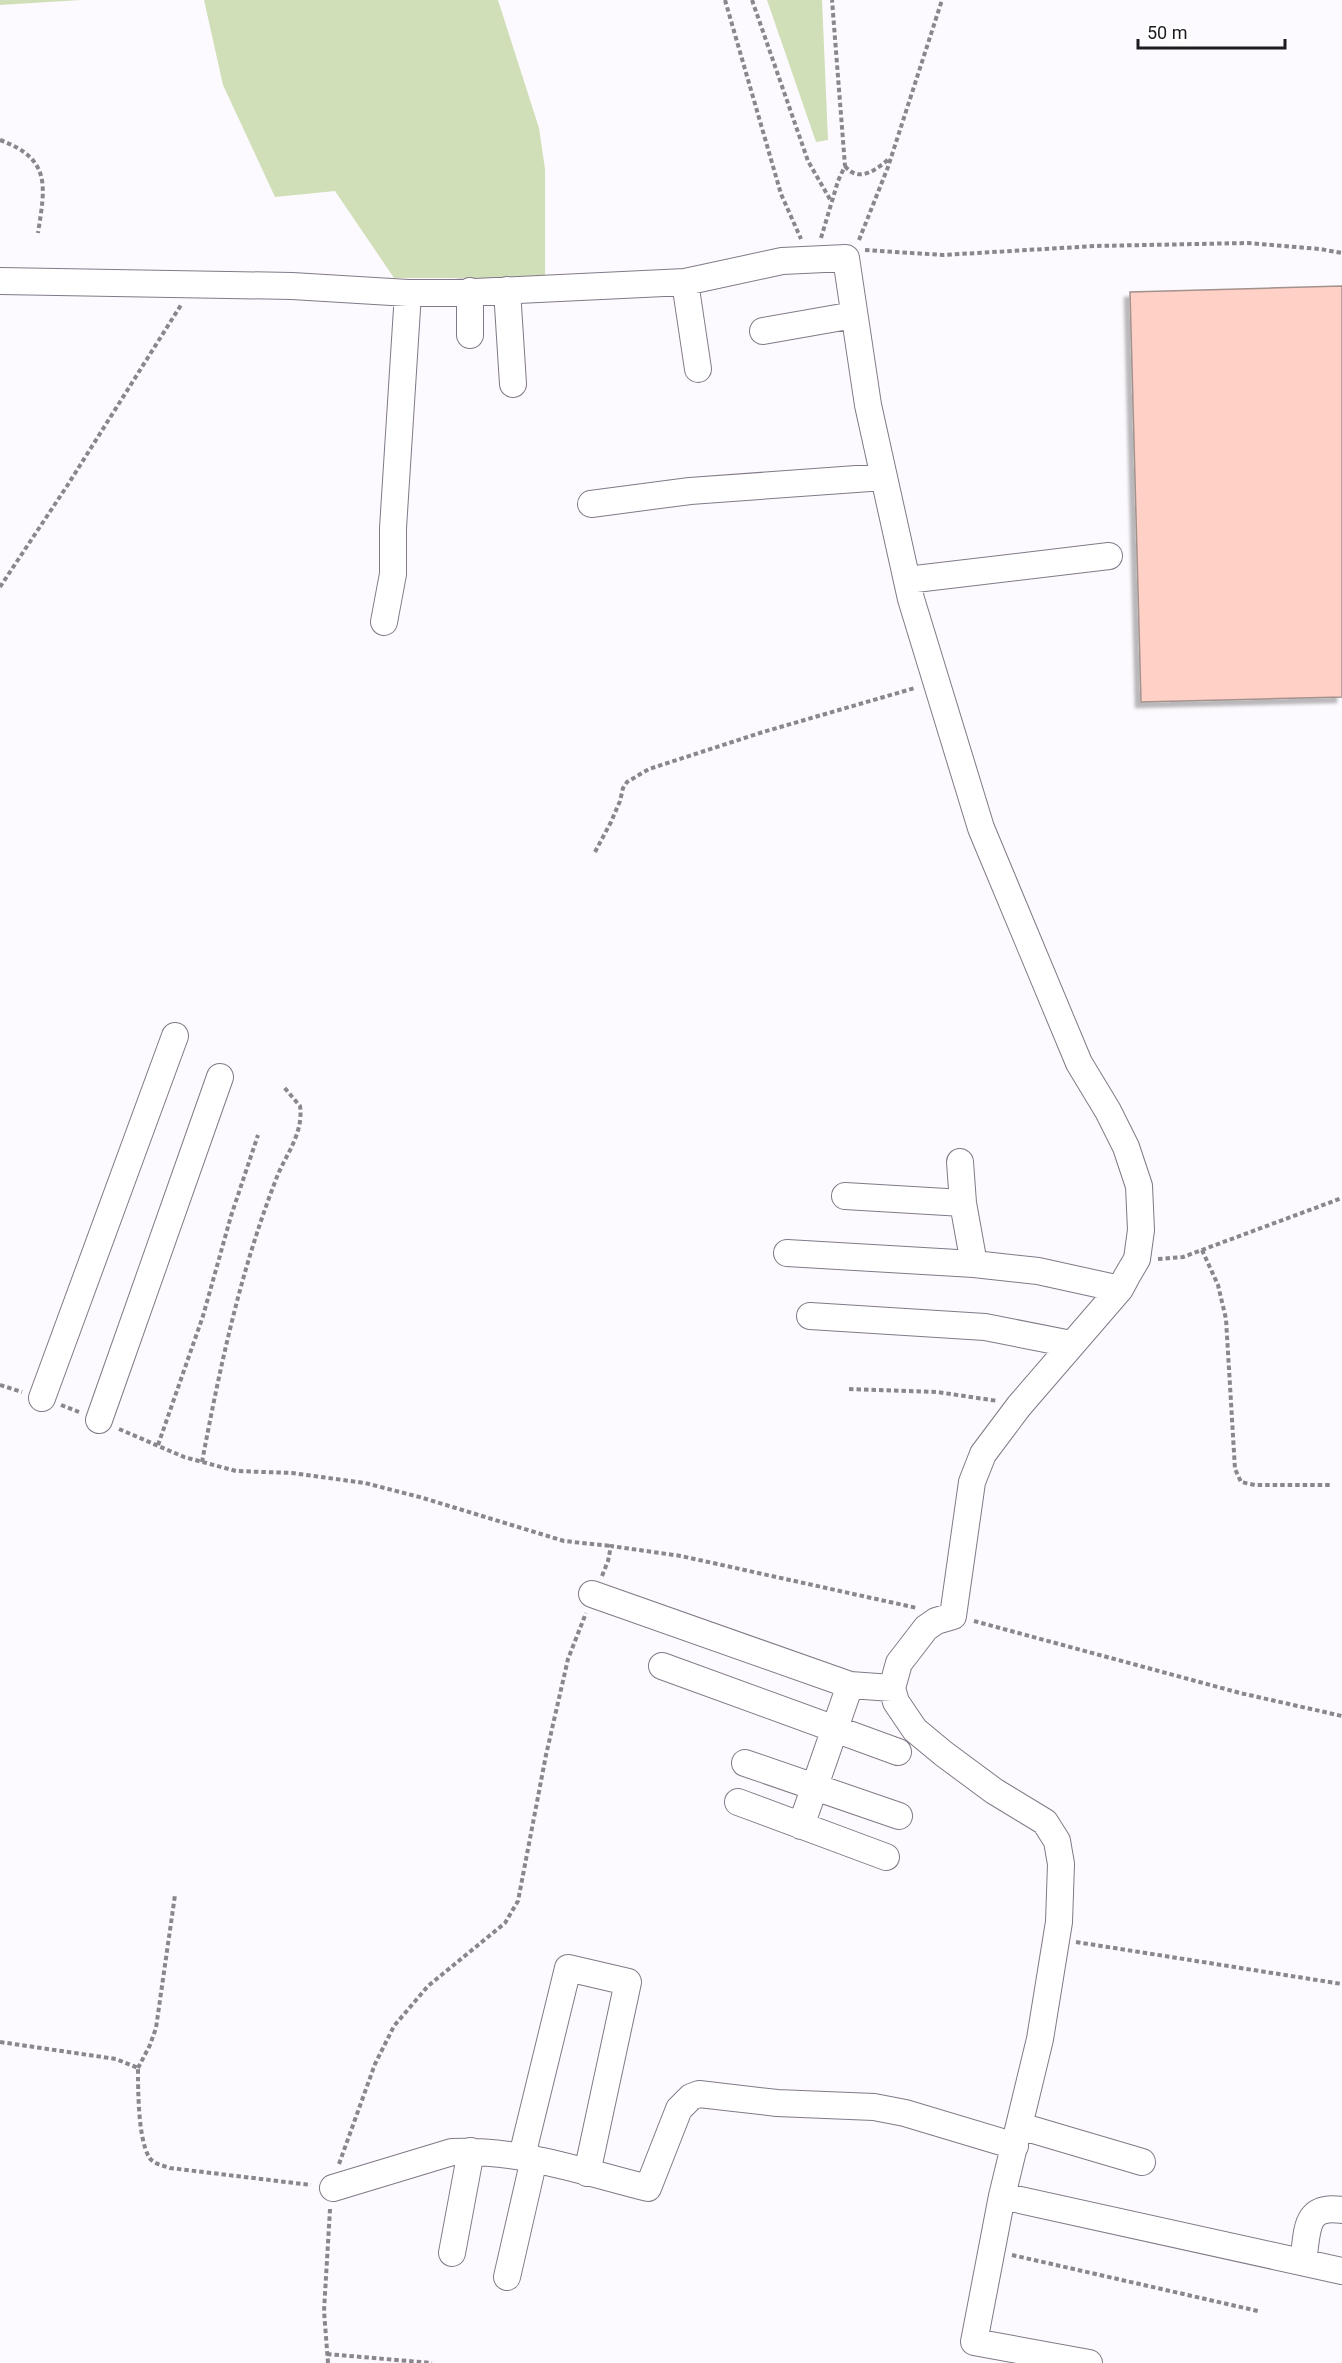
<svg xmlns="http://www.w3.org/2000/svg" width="1342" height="2363" viewBox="0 0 1342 2363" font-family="Roboto,sans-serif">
  <defs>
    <filter id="shadow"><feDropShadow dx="-5.5" dy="5.5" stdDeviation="1.5" flood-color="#0004"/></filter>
  </defs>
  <rect width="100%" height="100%" fill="#fcfafe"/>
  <!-- green -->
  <path fill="#d0dfb8" d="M0,0H81L0,5Z
    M204,0H498L539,128L545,169V278H394L335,191L275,197L223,85Z
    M767,0H822L828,140L816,142Z"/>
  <!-- building -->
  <path fill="#ffd0c6" stroke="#a3918c" stroke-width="1.5" filter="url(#shadow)" d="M1342,286V697L1141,702L1130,292Z"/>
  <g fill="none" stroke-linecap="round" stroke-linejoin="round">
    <!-- minor casing -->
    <g stroke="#817987" stroke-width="28">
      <path id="minor" d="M0,281L292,286L408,293H455L685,282L782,261L846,258L868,405L911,599L981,828L1079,1063L1108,1111L1126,1147L1139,1186L1141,1230L1137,1259L1127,1276L1120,1289L1019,1406L983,1454L972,1482L953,1616L936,1621L926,1628L899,1663L892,1688L896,1702L915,1730L944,1754L994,1791L1045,1822L1057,1841L1061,1864L1059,1922L1040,2039L1002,2196L974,2342L1089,2363
        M685,282L698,369
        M507,290L513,384
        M763,331L854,315
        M470,335V291
        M591,504L690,491L884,477
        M907,580L1109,556
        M384,622L393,574V528L408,293
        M960,1162L963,1203
        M845,1196L963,1203L974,1264L1038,1271L1120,1289
        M787,1253L974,1264
        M810,1316L985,1327L1071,1344
        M42,1398L175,1036
        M99,1420L220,1077
        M592,1594L850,1685
        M662,1666L898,1752
        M745,1763L899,1816
        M738,1802L886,1857
        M801,1826L850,1685L892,1688
        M1020,2126L1142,2162
        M522,2156L568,1968L628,1982L587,2173
        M333,2188L452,2152C519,2149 584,2172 648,2188L679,2109L691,2097L699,2094L777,2103L874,2107L905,2113L1015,2146
        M1002,2196L1342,2271
        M452,2253L471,2151
        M1303,2262C1308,2232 1303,2204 1342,2210
        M507,2277L534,2159"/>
    </g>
    <!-- path -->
    <path stroke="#8a878c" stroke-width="4" stroke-dasharray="4.5 3" stroke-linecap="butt" d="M725,0L781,194L801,239
      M752,0L808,161L831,201
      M0,140C52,159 45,187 38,233
      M845,166C859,184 877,169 890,158
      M821,238L838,181L845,166L832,0
      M859,240L888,167L942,0
      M865,250L943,255L1095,246L1248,243L1320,249L1342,253
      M0,587L67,486L181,305
      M595,852L611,822L620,801L623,788L627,782L649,769L763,732L915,688
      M1202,1250L1218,1285L1226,1319L1235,1469L1241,1482L1255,1485H1330
      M1158,1259L1183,1257L1342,1198
      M0,1385L22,1392
      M849,1389L937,1392L998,1401
      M61,1405L79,1412
      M119,1429L184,1457L236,1471L292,1473L365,1483L423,1498L564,1541L611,1546
      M158,1445L203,1316L231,1216L258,1135
      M202,1462C220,1367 240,1273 275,1182C284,1156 304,1135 300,1106L283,1086
      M602,1576L608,1561L611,1546L681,1556L917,1608
      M974,1621L1240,1693L1342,1716
      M1076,1942L1342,1984
      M0,2042L116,2059L138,2068C138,2090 138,2138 149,2157C153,2164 162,2165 170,2168L311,2185
      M138,2068L150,2045L156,2028L175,1895
      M339,2164L375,2064L394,2026L428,1986L505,1923L518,1901L546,1755L568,1659L586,1613
      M1012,2255L1258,2311
      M327,2354L432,2363
      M328,2363L324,2311L330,2209"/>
    <!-- minor -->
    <use href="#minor" stroke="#fff" stroke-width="26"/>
  </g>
  <!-- scale -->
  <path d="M1138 39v9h147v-9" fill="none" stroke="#1e1b20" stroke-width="3"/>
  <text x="1147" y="39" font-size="18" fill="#1e1b20" stroke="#ffffff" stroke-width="4.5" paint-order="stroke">50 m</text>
</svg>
